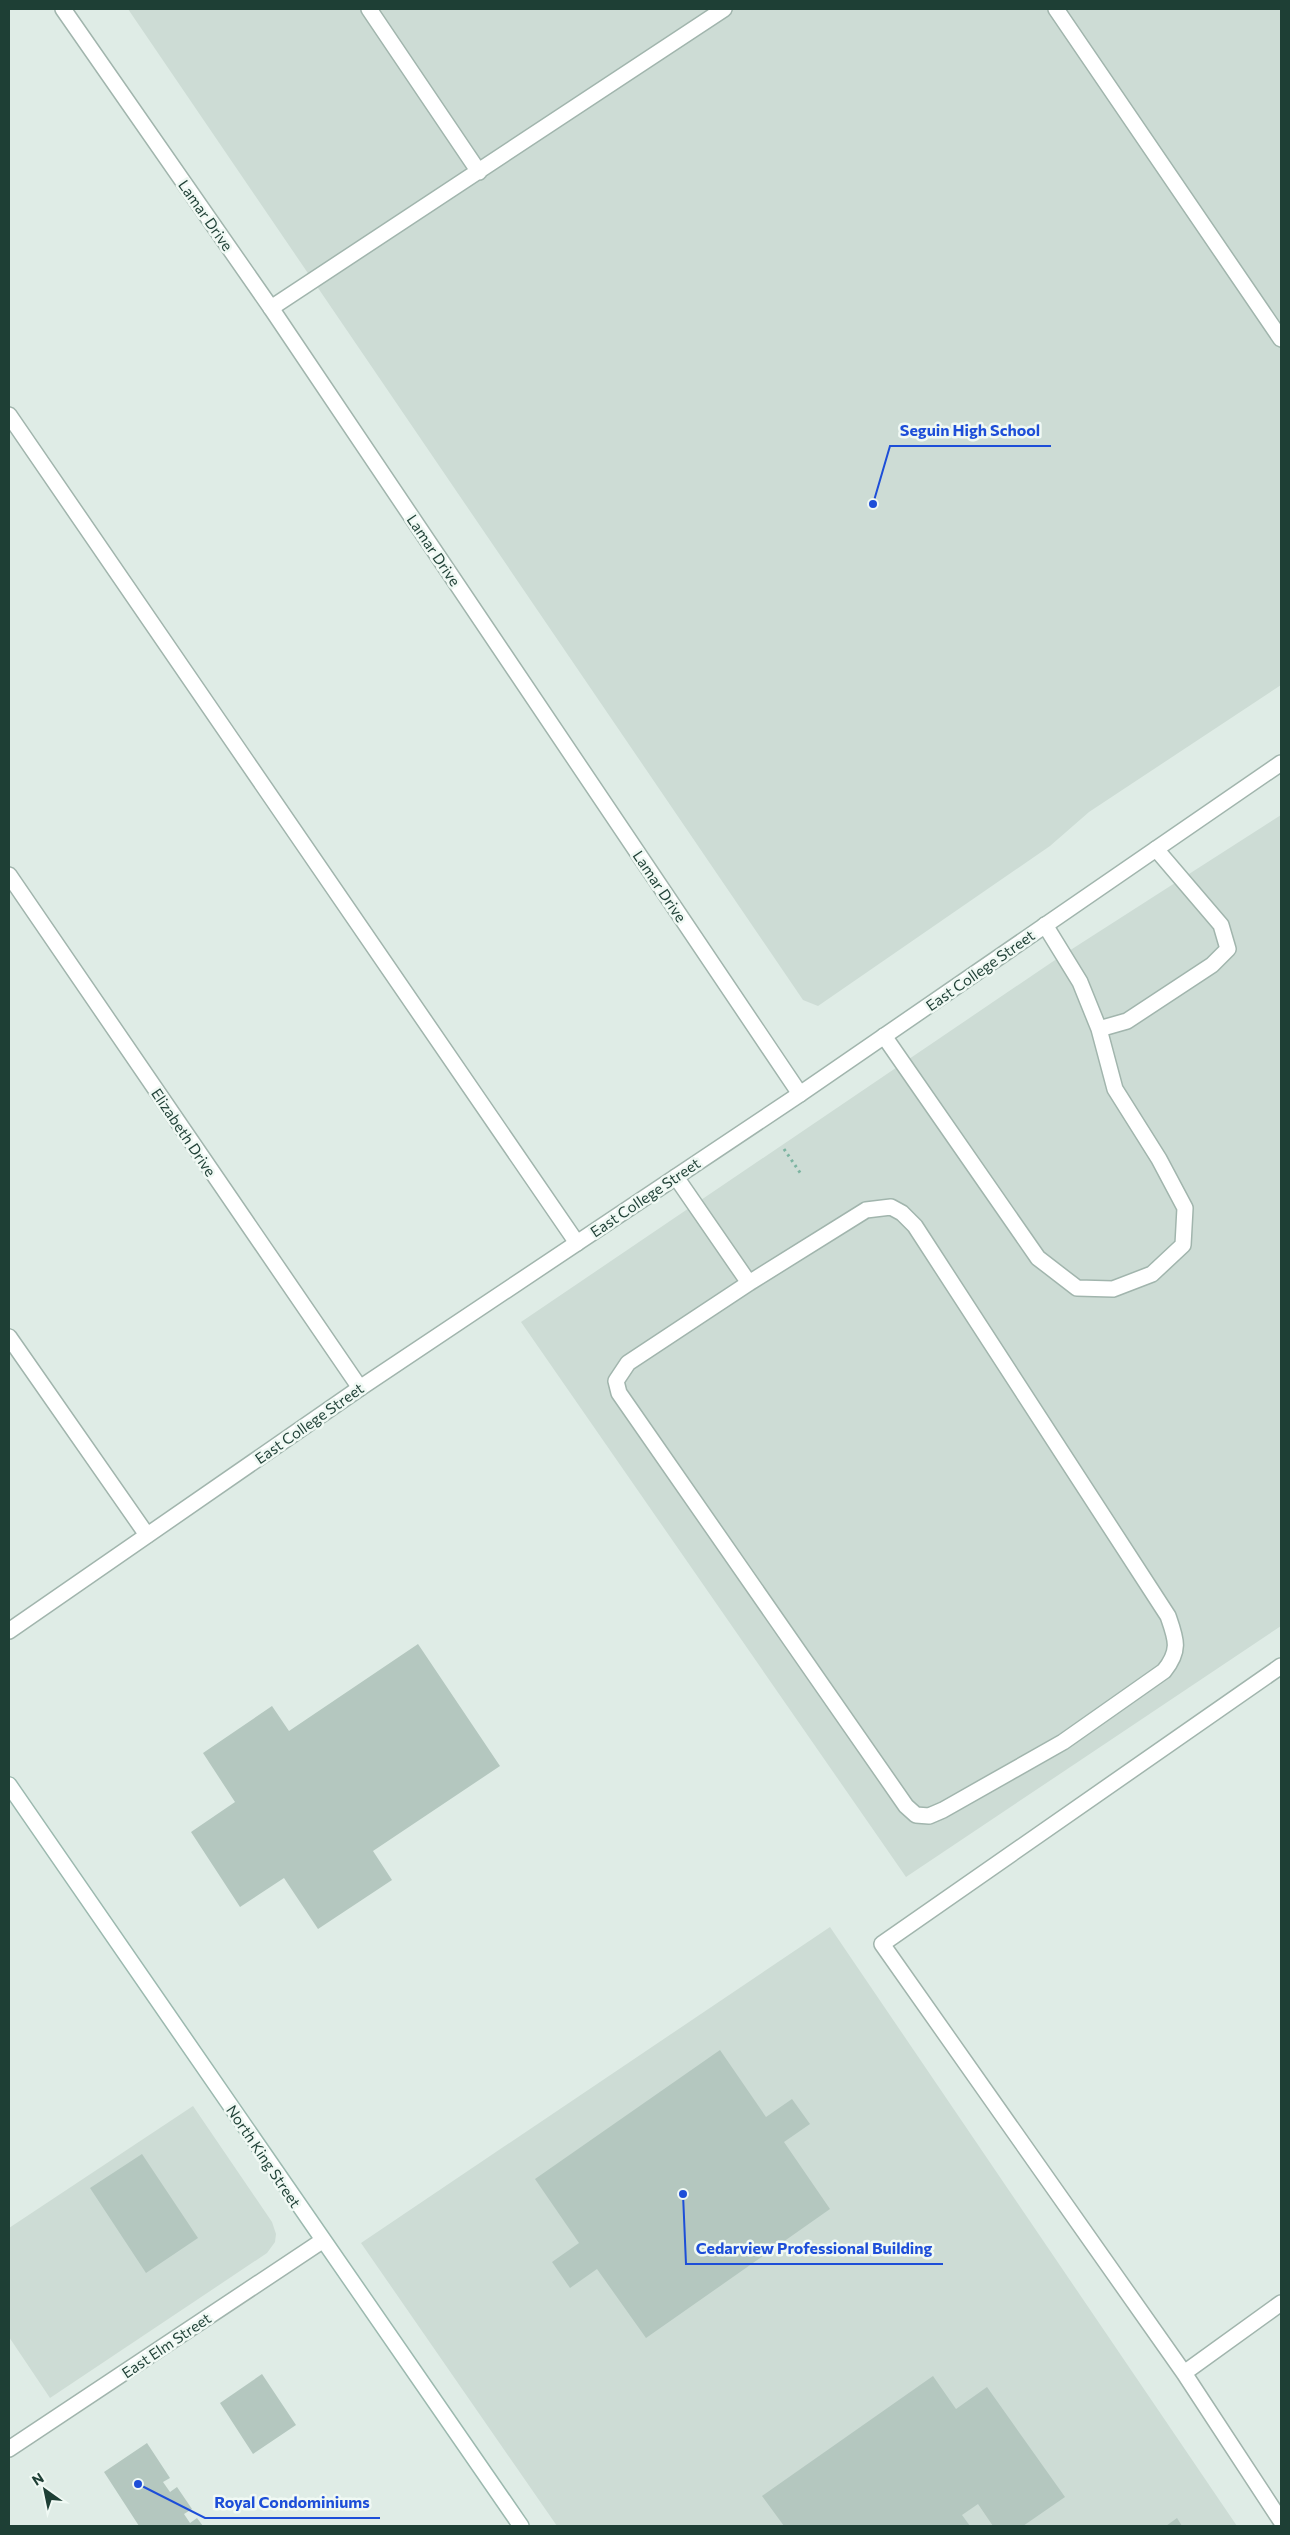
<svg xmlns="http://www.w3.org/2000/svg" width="1290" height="2535" viewBox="0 0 1290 2535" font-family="Commissioner,sans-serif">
  <rect width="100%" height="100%" fill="#dfece6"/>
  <!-- built -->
  <path fill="#cddcd5" d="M128,9H1281V685L1089,812L1050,846L818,1006L803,1000Z
    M1281,815V1626L906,1877L521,1322L1058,958Z
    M830,1927L1237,2526H557L361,2243Z
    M193,2106L272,2222L276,2234L275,2242L267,2253L50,2398L9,2337V2228Z"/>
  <!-- building -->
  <path fill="#b4c7bf" d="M418,1644L500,1766L373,1851L392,1880L318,1929L284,1878L240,1907L191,1832L235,1802L203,1753L272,1706L289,1731Z
    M720,2050L766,2117L792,2099L810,2124L784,2142L830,2209L646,2338L597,2269L570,2288L552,2262L579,2243L535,2179Z
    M142,2154L198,2238L146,2273L90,2188Z
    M262,2374L296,2425L253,2454L220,2403Z
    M933,2376L956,2409L987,2387L1065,2497L1023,2526H993L978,2504L962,2515L970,2526H784L762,2496Z
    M147,2443L170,2478L163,2482L170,2492L177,2487L192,2509L184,2514L190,2523L197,2518L203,2526H139L104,2472Z
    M1177,2518L1182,2526H1166Z"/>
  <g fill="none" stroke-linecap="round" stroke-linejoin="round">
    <!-- service casing -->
    <g stroke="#a1b5ad" stroke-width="18">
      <path id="service" d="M369,9L479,172
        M1056,9L1281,339
        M271,308L724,9
        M9,415L577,1243
        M1099,1029L1127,1021L1212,965L1228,949L1221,925L1156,849
        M884,1036L1038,1258L1077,1288L1113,1289L1152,1274L1183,1245L1185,1208L1159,1159L1115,1089L1099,1029L1080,982L1045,925
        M676,1177L749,1283L628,1363L616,1381L619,1393L906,1806L916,1815L929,1816L943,1810L1063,1742L1164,1671C1181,1650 1176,1639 1168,1616L915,1226L902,1213L891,1207L866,1210L749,1283
        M9,1337L147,1535
        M1281,1666L882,1944L1184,2373L1281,2521
        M1184,2373L1281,2303"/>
    </g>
    <!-- minor casing -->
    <g stroke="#a1b5ad" stroke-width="18">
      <path id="minor" d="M63,9L271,308L800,1094
        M9,875L360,1388
        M9,2449L322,2241"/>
    </g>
    <!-- tertiary casing -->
    <g stroke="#a1b5ad" stroke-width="18">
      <path id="tertiary" d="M9,1631L360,1388L800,1094L1281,763"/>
    </g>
    <!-- secondary casing -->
    <g stroke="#9cb9af" stroke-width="18">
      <path id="secondary" d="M9,1785L521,2526"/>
    </g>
    <!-- path -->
    <path stroke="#7cb4a1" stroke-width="3" stroke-dasharray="2.5 4" stroke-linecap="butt" d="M784,1149L801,1174"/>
    <!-- service -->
    <use href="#service" stroke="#fff" stroke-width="15"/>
    <!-- minor -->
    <use href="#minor" stroke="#fff" stroke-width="15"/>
    <!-- tertiary -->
    <use href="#tertiary" stroke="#fff" stroke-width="15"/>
    <!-- secondary -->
    <use href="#secondary" stroke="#fff" stroke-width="15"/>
  </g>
  <g text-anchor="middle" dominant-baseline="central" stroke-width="5" stroke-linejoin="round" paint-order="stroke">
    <!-- street labels -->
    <g font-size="15" fill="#1e3f35" stroke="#f0f9f4">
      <text transform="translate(206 215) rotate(55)">Lamar Drive</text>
      <text transform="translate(434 550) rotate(56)">Lamar Drive</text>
      <text transform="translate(660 886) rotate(56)">Lamar Drive</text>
      <text transform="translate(980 970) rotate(-35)">East College Street</text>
      <text transform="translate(184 1132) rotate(56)">Elizabeth Drive</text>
      <text transform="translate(645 1197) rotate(-34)">East College Street</text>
      <text transform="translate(309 1423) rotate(-35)">East College Street</text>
      <text transform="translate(264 2156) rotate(56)">North King Street</text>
      <text transform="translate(166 2345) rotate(-34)">East Elm Street</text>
    </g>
  </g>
  <!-- callouts -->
  <path fill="none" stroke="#1d4ed8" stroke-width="2" d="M873 504L890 446H1051M683 2194L686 2264H943M138 2484L205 2518H380"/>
  <g fill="#1d4ed8" stroke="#f0f9f4" stroke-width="2">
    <circle cx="873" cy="504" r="5"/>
    <circle cx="683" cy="2194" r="5"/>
    <circle cx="138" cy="2484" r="5"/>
  </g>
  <g font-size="16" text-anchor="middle" font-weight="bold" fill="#1d4ed8" stroke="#f0f9f4" stroke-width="5" stroke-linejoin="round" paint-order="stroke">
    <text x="970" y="436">Seguin High School</text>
    <text x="814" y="2254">Cedarview Professional Building</text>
    <text x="292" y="2508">Royal Condominiums</text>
  </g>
  <!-- border -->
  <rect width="1290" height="2535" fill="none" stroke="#1e3f35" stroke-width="20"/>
  <!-- north arrow -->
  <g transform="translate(45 2490) rotate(327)" stroke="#f0f9f4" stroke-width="4" paint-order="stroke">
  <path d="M0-4L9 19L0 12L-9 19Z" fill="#1e3f35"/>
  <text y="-8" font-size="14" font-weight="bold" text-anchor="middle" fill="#1e3f35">N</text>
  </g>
</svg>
